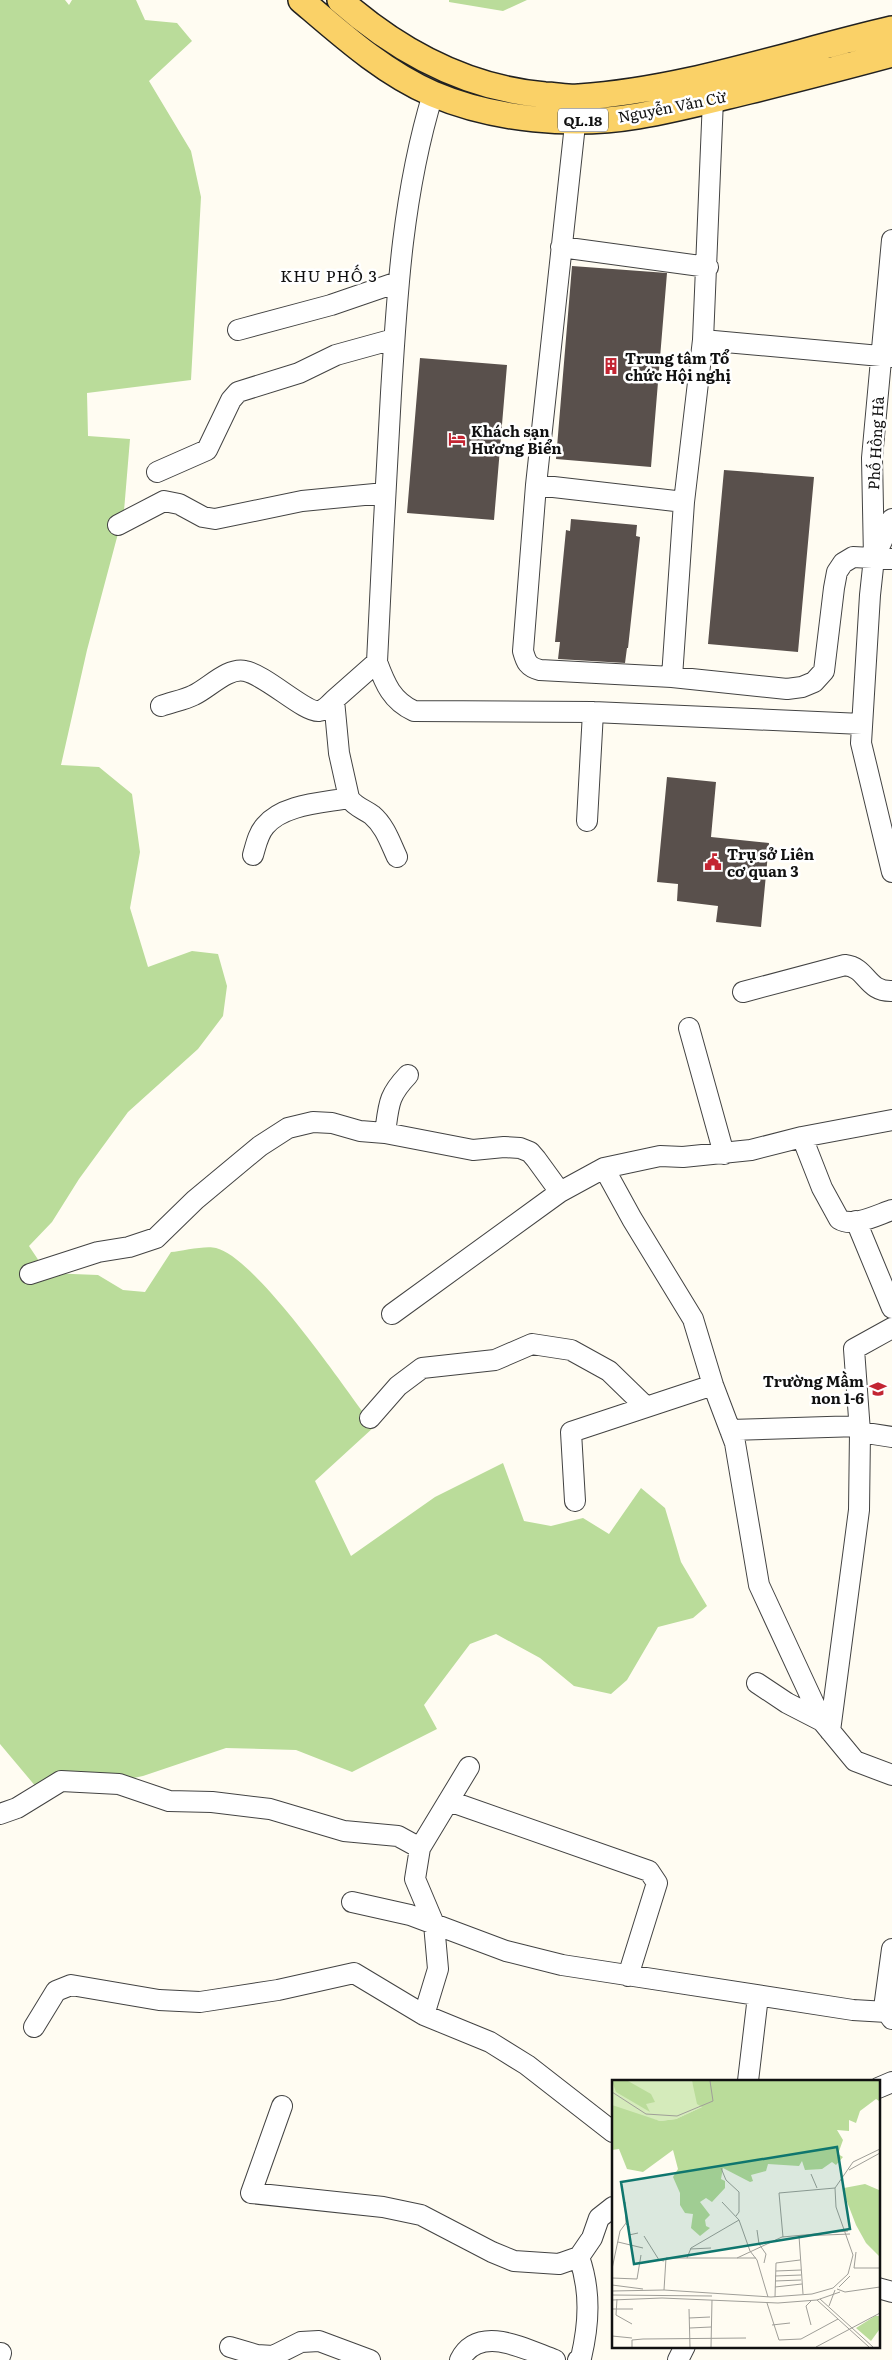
<svg xmlns="http://www.w3.org/2000/svg" width="892" height="2360" viewBox="0 0 892 2360" font-family="Literata,serif">
  <rect width="100%" height="100%" fill="#fffcf2"/>
  <!-- forest -->
  <path fill="#badc9a" d="M0,0H65L69,5L72,0H136L145,20L177,23L192,41L149,81L191,151L201,197L191,380L87,393L88,436L130,439L124,511L87,650L61,765L99,767L132,794L140,852L130,908L148,967L192,951L218,954L227,986L223,1016L198,1049L128,1112L79,1179L52,1222L29,1246L47,1273L98,1275L123,1290L145,1292L171,1252C182,1251 206,1245 216,1248C257,1258 346,1390 374,1427L315,1481L351,1556L435,1497L503,1463L524,1521L551,1526L583,1518L609,1534L641,1488L665,1508L681,1562L707,1606L693,1618L658,1627L627,1680L611,1694L574,1686L540,1658L496,1634L470,1644L424,1705L437,1729L352,1772L296,1750L226,1748L143,1776L66,1792L42,1794L0,1744Z
    M449,0H527L503,11L449,2Z"/>
  <!-- building -->
  <path fill="#59504c" d="M572,266L667,273L651,467L556,459Z
    M420,358L507,365L494,520L407,513Z
    M724,470L814,477L798,652L708,644Z
    M571,519L637,525L636,536L640,537L628,648H627L625,663L558,659L560,642H555L566,530L570,531Z
    M667,777L716,782L711,837L769,843L761,927L716,922L718,906L677,901L678,884L657,882Z"/>
  <g fill="none" stroke-linecap="round" stroke-linejoin="round">
    <!-- minor casing -->
    <g stroke="#434343" stroke-width="22">
      <path id="minor" d="M433,94C403,192 397,292 391,393C386,483 381,572 377,662C385,684 392,701 414,711L593,712L862,724
        M577,106L536,485L523,651C526,662 528,667 540,670L672,677L787,689L802,687L814,682L824,671L834,588L837,572L843,563L853,557L892,559
        M892,240L872,458L874,558L870,595L861,743L892,872
        M561,247L708,267
        M238,330L331,305L398,282
        M703,340L892,357
        M157,472L207,450L231,400L238,392L299,373L336,355L394,339
        M536,485L684,502
        M118,525L164,501L179,504L203,517L215,519L302,501L385,493
        M876,554L892,519
        M377,662L334,700L339,753L349,798C355,807 364,809 372,815C385,826 390,842 397,857
        M672,677L684,502L703,340L713,99
        M161,706C172,702 184,700 194,695C209,688 228,667 245,671C266,675 305,713 319,711C325,710 330,704 334,700
        M587,821L593,712
        M253,855C256,845 258,834 265,826C283,804 323,803 349,798
        M743,992L845,965C868,968 866,992 892,991
        M689,1028L724,1154
        M385,1133C389,1104 388,1096 408,1075
        M802,1137L822,1188L839,1219C853,1228 877,1215 892,1210
        M604,1168L632,1219L693,1319L713,1385L735,1443L759,1585L822,1721L855,1761L892,1775
        M856,1221L892,1308
        M30,1274L98,1252L129,1247L156,1238L195,1200L260,1146L288,1128L313,1122L332,1123L360,1131L385,1133L473,1150L504,1147L520,1148L530,1152L536,1159L560,1192
        M392,1314L560,1192L604,1168L660,1156L683,1157L751,1150L802,1137L892,1120
        M370,1418L398,1386L422,1368L495,1360L532,1344L571,1350L609,1371L645,1406
        M730,1430L860,1426
        M860,1432L892,1437
        M575,1501L571,1432L713,1385
        M757,1683L787,1703L822,1721
        M830,1731L859,1510L860,1432L854,1349L892,1328
        M449,1801L649,1871L657,1883L628,1976
        M0,1814L17,1808L61,1781L119,1784L169,1801L212,1802L270,1809L344,1831L398,1836L420,1848
        M352,1902L410,1915L506,1951L562,1965L853,2010L887,2012
        M892,1949L884,2008L892,2019
        M424,2015L438,1969L434,1924L415,1879L420,1848L469,1767
        M34,2027L56,1991L71,1985L159,2000L200,2002L278,1990L354,1973L424,2015L490,2042L527,2065L613,2132
        M748,2081L758,1996
        M878,2088L892,2082
        M282,2106L251,2193L383,2207L421,2215L492,2252L514,2261L559,2264L579,2257L592,2238L599,2218L613,2207
        M878,2288L892,2292
        M230,2347L257,2355L273,2356L301,2342L319,2341L370,2360
        M0,2356L1,2353
        M460,2360C479,2323 527,2350 555,2360
        M578,2360L581,2358C589,2324 591,2291 579,2257
        M678,2360L685,2346"/>
    </g>
    <!-- major casing -->
    <g stroke="#212121" stroke-width="28">
      <path id="major" d="M301,0C342,35 384,73 433,94C494,120 573,127 638,116C675,110 712,100 749,91C797,79 844,67 892,54
        M340,0C399,52 466,88 545,95C556,95 568,98 579,97C685,90 789,53 892,29"/>
    </g>
    <!-- minor -->
    <use href="#minor" stroke="#fff" stroke-width="20"/>
    <!-- major -->
    <use href="#major" stroke="#fad167" stroke-width="25"/>
  </g>
  <!-- icons -->
  <defs>
    <g id="building-bare" transform="scale(1.35)"><path d="M-4-6H4V6H1V3H-1V6H-4ZM-2.5-4.3h1.7v1.8h-1.7ZM.8-4.3h1.7v1.8H.8ZM-2.5-1h1.7V.8h-1.7ZM.8-1h1.7V.8H.8Z" fill="#c32532" stroke="#fff" stroke-width="2.5" paint-order="stroke"/></g>
    <g id="hotel-bare" transform="scale(1.35)"><path d="M-6-4.5h1.5V1H6V5H4.5V3h-9V5H-6ZM-4 0a1.8 1.8 0 1 1 3.6 0ZM.5 0V-2.5h3Q6-2.5 6 0Z" fill="#c32532" stroke="#fff" stroke-width="2.5" paint-order="stroke"/></g>
    <g id="civic-bare" transform="scale(1.35)"><path d="M-.6-6.5H3V-4.5H.6V-3L4-1V1h2V6H-6V1h2V-1L-.6-3ZM-1.2 2.5V6h2.4V2.5Z" fill="#c32532" stroke="#fff" stroke-width="2.5" paint-order="stroke"/></g>
    <g id="school-bare" transform="scale(1.35)"><path d="M0-5L7-2L0 1L-7-2ZM-4 1L0 2.5L4 1V4Q0 6-4 4Z" fill="#c32532" stroke="#fff" stroke-width="2.5" paint-order="stroke"/></g>
  </defs>
  <g fill-rule="evenodd">
    <use href="#building-bare" x="611" y="366"/>
    <use href="#hotel-bare" x="457" y="439"/>
    <use href="#civic-bare" x="713" y="862"/>
    <use href="#school-bare" x="878" y="1389"/>
  </g>
  <g text-anchor="middle" dominant-baseline="central" stroke-width="5" stroke-linejoin="round" paint-order="stroke">
    <!-- shield labels -->
    <rect fill="#fff" stroke="#585858" stroke-width="1" x="558" y="108.5" width="50" height="23" rx="4"/>
    <g font-size="14" font-weight="bold" fill="#101010">
      <text x="583" y="120">QL.18</text>
    </g>
    <!-- street labels -->
    <g font-size="15" fill="#101010" stroke="#fff">
      <text transform="translate(672 106) rotate(-11)">Nguyễn Văn Cừ</text>
      <text transform="translate(875 443) rotate(-87)">Phố Hồng Hà</text>
    </g>
    <!-- poi labels -->
    <g font-size="15" font-weight="bold" fill="#101010" stroke="#fff" text-anchor="start">
      <text x="625" y="357">Trung tâm Tổ<tspan x="625" dy="17">chức Hội nghị</tspan></text>
      <text x="471" y="430">Khách sạn<tspan x="471" dy="17">Hương Biển</tspan></text>
      <text x="727" y="853">Trụ sở Liên<tspan x="727" dy="17">cơ quan 3</tspan></text>
      <text x="864" y="1380" text-anchor="end">Trường Mầm<tspan x="864" dy="17">non 1-6</tspan></text>
    </g>
    <!-- neighbourhood labels -->
    <g font-size="16" letter-spacing="1" fill="#101010" stroke="#fff">
      <text x="329" y="275">KHU PHỐ 3</text>
    </g>
  </g>
  <!-- overview -->
  <g transform="translate(612 2080)">
    <rect width="268" height="268" fill="#fffcf2"/>
    <path d="M0,1H80L90,27L64,39L48,41L10,31L0,25Z" fill="#d5ebbb"/>
    <path d="M0,1H16L39,14L43,22L34,24L38,32L4,12ZM80,1H267V21L264,19L248,31L244,43L237,40V51L225,50L231,60L226,74L231,77L224,85L220,82L210,89L193,90L190,81L187,86L156,84L154,91L139,95L141,101L138,102L111,88L109,99L113,101V108L100,122L94,118L88,122L98,135L93,140L94,146L98,148L88,156L79,148L81,134L73,133L68,125V113L61,97L66,89L61,70L31,92L15,89L7,69L0,70V25L48,41L64,39L90,27L85,24ZM253,104L267,110V176L254,163L244,145L232,114V108ZM263,236H267V250L259,261L244,248Z" fill="#badc9a"/>
    <path fill="none" stroke="#9f9e98" stroke-width="1" d="M0,12L34,34L65,36L101,21L98,1M109,88L114,100L127,112V132L124,136M237,90L268,73M199,94L205,108M110,122L127,140L138,171L145,180L156,217M14,144L17,146V155L26,153M145,150L147,164L154,174L152,183M32,156L47,180L52,181M187,156L191,214M188,156L238,154M171,157L167,113L223,108M6,162L31,168M78,169L99,168M75,178L79,168L127,140M125,178L170,157L236,151M242,188H268M242,188L244,172M0,189L8,151L14,143L13,122M164,191L189,190M163,196L189,195M0,198L25,199L29,175M163,201L189,200M0,205L31,209M163,207L190,204M227,207L238,196M225,209L233,212L268,207M52,210L54,178H144M0,211L52,210L159,217L200,214L221,208L236,194L241,175L224,127L223,108L241,82L268,69M0,215L100,216M163,217L164,183L188,180M5,219L4,235L20,244M208,219L261,267M0,220L50,218L166,223L205,220L228,212M205,220L257,267M155,223L167,260L189,259L226,239M217,226L223,210M0,229H21M77,229L78,267M77,238L98,237M160,245L178,243M199,245L194,226L199,221M78,248L99,247M0,256L20,258M20,267V260L31,259L134,258M99,267L100,220M204,267L268,233"/>
    <path fill="#0f766e" fill-opacity="0.15" stroke="#0f766e" stroke-width="2.5" d="M225,67L238,149L22,184L9,102Z"/>
    <rect width="268" height="268" fill="none" stroke="#101010" stroke-width="2.5"/>
  </g>
</svg>
